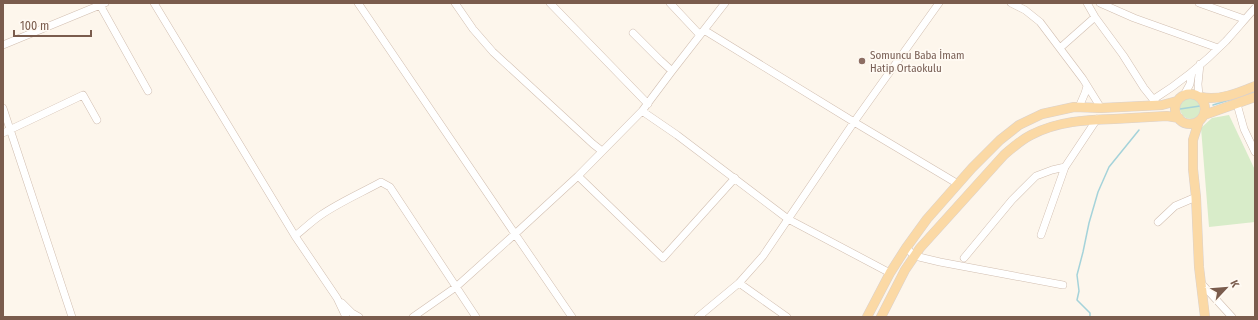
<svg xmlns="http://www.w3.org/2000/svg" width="1258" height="320" viewBox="0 0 1258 320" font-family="'Fira Sans Condensed',sans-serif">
  <rect width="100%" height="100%" fill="#fdf6ec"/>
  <!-- green -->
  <path fill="#d8ecc9" d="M1180 108a11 11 0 1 1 22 0a11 11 0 1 1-22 0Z
    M1229,115L1255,170V222L1209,227L1201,128L1212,118Z"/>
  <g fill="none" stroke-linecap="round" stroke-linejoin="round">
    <!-- stream -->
    <path stroke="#a5d3da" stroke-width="1.5" d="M1213,105L1255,92
      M1180,109L1200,106
      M1090,317V313L1077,300L1079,291L1077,275L1083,252L1089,223L1098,192L1109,167L1139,130"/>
    <!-- minor casing -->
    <g stroke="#d1beb0" stroke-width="8">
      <path id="minor" d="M154,3L295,236L337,298L346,317
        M358,3L515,234L572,317
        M455,3L473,29L493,52L593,144L602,151
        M550,3L648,104
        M670,3L700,35
        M1011,3L1025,10L1040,22L1083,79L1101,108
        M1087,3L1095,17L1123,55L1144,88L1156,103
        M1100,3L1134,18L1218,48
        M1199,3L1244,19
        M100,5L148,91
        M704,30L854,122L939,3
        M633,33L660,60L672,71
        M3,45L105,3
        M1060,48L1095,17
        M1184,95L1190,84L1192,72
        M1199,96L1198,84L1200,64
        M1154,99C1180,83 1204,63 1226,41C1236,30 1245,19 1255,8
        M1237,104L1244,129L1255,152
        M1079,107L1085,93L1087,86
        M3,108L72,317
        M642,111L677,135L788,219L890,273
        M3,133L83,95L97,120
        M578,176L663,258L735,178
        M1158,222L1175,206L1196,197
        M1041,235L1065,167L1097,119
        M295,236C304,229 312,221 321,215C340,202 361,193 381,182L390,187L476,317
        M906,248L915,256L940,262L1063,285
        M964,258L1012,200L1036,176L1052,170L1065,167
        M739,283L787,317
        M1201,283L1232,317
        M342,303L352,313L359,317
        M413,317L456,287L515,234L578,176L642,111L672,71L725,3
        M698,317L739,283L763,256L854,122L958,184"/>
    </g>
    <!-- major casing -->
    <g stroke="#dad1cd" stroke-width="10">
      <path id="major" d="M1175 109a15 15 0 1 1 30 0a15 15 0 1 1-30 0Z
        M1201,97C1219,101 1238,93 1255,86
        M1204,115L1255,97
        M1199,121L1193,140V169L1196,197L1199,267L1205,317
        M867,317L890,273L906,248L927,219L972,168L1000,140L1019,125L1042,114L1074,107L1101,108L1162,105L1177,101
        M881,317L905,270L920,248L1004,155C1012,148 1021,140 1031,135C1058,121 1085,120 1114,119C1132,118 1149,117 1167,116L1179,118"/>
    </g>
    <!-- minor -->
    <use href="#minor" stroke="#fff" stroke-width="7"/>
    <!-- major -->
    <use href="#major" stroke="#fbd9a5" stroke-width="9"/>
  </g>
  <!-- markers -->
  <circle fill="#8d6e63" stroke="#fffaf3" stroke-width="1.5" cx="862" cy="61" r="4"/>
  <g text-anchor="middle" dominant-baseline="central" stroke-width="3.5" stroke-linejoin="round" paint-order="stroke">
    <!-- education labels -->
    <g font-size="11" fill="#785e54" stroke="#fffaf3" text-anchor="start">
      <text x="870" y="55">Somuncu Baba İmam<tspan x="870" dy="13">Hatip Ortaokulu</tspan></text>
    </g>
  </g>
  <!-- border -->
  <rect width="1258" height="320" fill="none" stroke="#7a5c4d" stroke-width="8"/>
  <!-- north arrow -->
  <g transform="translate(1226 288) rotate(64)" stroke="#fffaf3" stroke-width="3" paint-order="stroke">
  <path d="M0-3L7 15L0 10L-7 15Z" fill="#7a5c4d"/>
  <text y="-6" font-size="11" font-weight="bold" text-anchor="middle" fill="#7a5c4d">K</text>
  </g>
  <!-- scale -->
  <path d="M14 30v6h77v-6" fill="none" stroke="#7a5c4d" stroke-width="2"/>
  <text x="20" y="30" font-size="12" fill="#7a5c4d" stroke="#fffaf3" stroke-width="3" paint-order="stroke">100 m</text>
</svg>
